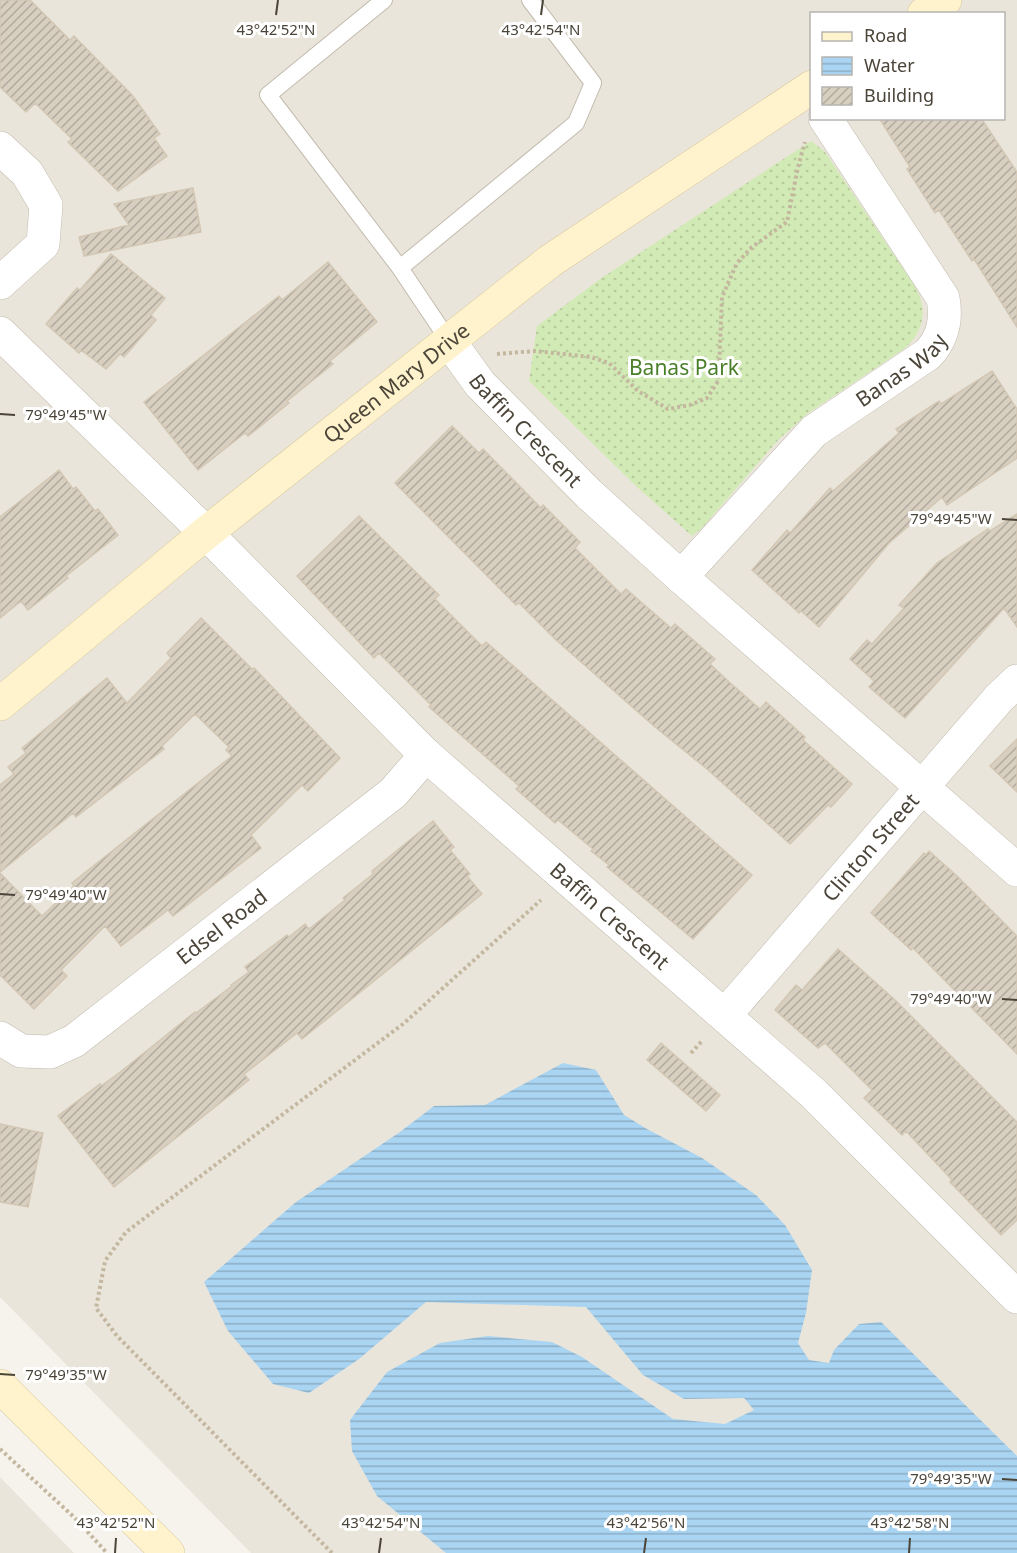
<svg xmlns="http://www.w3.org/2000/svg" width="1017" height="1553" viewBox="0 0 1017 1553" font-family="'Noto Sans',sans-serif">
  <defs>
    <pattern id="grass-dots" width="8" height="8" patternUnits="userSpaceOnUse" patternTransform="scale(1.5)"><rect width="8" height="8" fill="#d2eab5"/><path d="M2 2h.1M6 6h.1" fill="none" stroke="#b6ca9c" stroke-width="1.8" stroke-linecap="round"/></pattern>
    <pattern id="water-rules" width="6" height="5" patternUnits="userSpaceOnUse" patternTransform="scale(1.5)"><rect width="6" height="5" fill="#a9d4f2"/><path d="M0 2.5h6" fill="none" stroke="#8caec5"/></pattern>
    <pattern id="building-hatch" width="6" height="6" patternUnits="userSpaceOnUse" patternTransform="scale(1.5)"><rect width="6" height="6" fill="#d8cfc1"/><path d="M-1 1l2-2M0 6l6-6M5 7l2-2" fill="none" stroke="#b1aa9e"/></pattern>
  </defs>
  <rect width="100%" height="100%" fill="#f6f3ec"/>
  <!-- residential -->
  <path fill="#eae5da" fill-rule="evenodd" d="M0,0H1017V1553H251L0,1297ZM812,14H1004V118H812Z
    M0,1477L74,1553H0Z"/>
  <!-- grass -->
  <path fill="url(#grass-dots)" d="M811,141L825,152L914,285C928,308 925,331 904,349L807,414L778,440L702,528L692,536L638,488L529,381L537,326L603,277Z"/>
  <!-- water -->
  <path fill="url(#water-rules)" d="M563,1063L596,1070L624,1115L647,1129L702,1158L756,1195L785,1225L812,1270L806,1313L798,1343L809,1360L829,1363L834,1350L859,1324L881,1322L1017,1456V1553H446L377,1496L352,1451L350,1420L387,1372L440,1343L488,1336L552,1342L582,1357L673,1419L725,1424L754,1410L744,1398L684,1399L643,1375L586,1307L426,1302L359,1359L309,1393L273,1384L228,1331L204,1282L296,1202L400,1132L434,1106L485,1105Z"/>
  <!-- building -->
  <path fill="url(#building-hatch)" stroke="#d3c7b4" stroke-width="1.5" d="M0,0H30L70,40L74,36L133,96L160,134L154,138L167,156L118,191L68,142L72,139L35,103L26,112L0,87Z
    M879,118H981L1017,172V327L974,259L972,261L939,210L935,213L907,169L910,167Z
    M193,188L201,232L84,256L79,237L129,225L114,204Z
    M111,254L165,298L151,315L156,320L124,357L120,354L106,369L81,350L79,353L46,324L77,288L80,290Z
    M328,262L377,322L330,361L333,364L287,401L289,403L248,436L245,433L198,470L144,402L279,296L282,300Z
    M992,371L1017,409V458L947,505L942,497L889,543L819,627L801,611L799,613L752,570L787,530L790,533L830,488L833,491L899,433L896,429L939,401L941,404Z
    M452,426L479,453L483,449L541,508L543,505L580,542L575,548L621,594L626,589L671,628L675,624L715,659L710,664L727,680L760,709L766,702L805,737L803,740L852,784L831,807L828,805L790,844L707,769L655,727L556,640L519,603L516,605L395,483Z
    M59,470L73,489L76,487L95,511L98,509L118,535L66,576L68,578L28,610L21,601L0,618V517Z
    M1017,514V627L1004,608L905,718L869,687L874,681L850,659L867,640L872,644L904,608L899,605L937,563L988,529L990,531Z
    M359,516L439,595L435,599L482,646L486,642L752,875L693,939L607,867L609,865L591,851L593,849L558,820L555,823L516,789L519,786L429,707L431,705L379,653L374,658L297,576Z
    M201,618L252,669L254,668L340,758L308,791L302,785L251,835L261,848L173,916L168,910L121,946L105,926L61,970L67,976L34,1009L0,975V873L42,916L74,886L72,883L232,756L226,750L229,747L195,714L162,746L164,749L76,817L73,813L0,872V785L14,774L8,767L26,753L22,748L107,678L127,703L171,658L167,653Z
    M1017,739V792L990,766Z
    M433,821L454,847L450,850L470,874L467,876L482,894L302,1039L297,1033L244,1074L249,1080L114,1187L58,1116L100,1084L101,1086L119,1073L195,1012L196,1013L232,986L231,985L249,972L245,967L287,935L289,937L305,924L309,929L345,900L343,898L373,874L372,871Z
    M929,851L957,876L1017,936V1054L913,948L911,950L871,913L924,853L926,855Z
    M838,949L894,999L1017,1122V1220L1001,1235L950,1182L952,1180L906,1131L902,1135L864,1098L872,1090L825,1043L818,1048L775,1010L796,985L802,990Z
    M661,1043L720,1095L706,1111L647,1060Z
    M0,1124L43,1133L28,1207L0,1202Z"/>
  <g fill="none" stroke-linecap="round" stroke-linejoin="round">
    <!-- lane casing -->
    <g stroke="#c2bbae" stroke-width="18">
      <path id="lane" d="M384,0L268,95L400,268L449,341
        M400,268L576,123L593,83L530,0"/>
    </g>
    <!-- street casing -->
    <g stroke="#c2bbae" stroke-width="34">
      <g id="street">
        <path d="M0,148L27,173L46,205L43,244L0,283"/>
        <path id="s1" d="M0,333L206,533L426,755L813,1093L1017,1297"/>
        <path id="s2" d="M449,341L480,384L589,494L681,577L1017,870"/>
        <path id="s3" d="M681,577L814,431L928,354C943,338 947,320 943,298L825,118"/>
        <path id="s4" d="M725,1015L999,698L1017,681"/>
        <path id="s5" d="M0,1038L21,1051L50,1052L74,1041L393,793L426,755"/>
      </g>
    </g>
    <!-- secondary casing -->
    <g stroke="#d6c79b" stroke-width="34">
      <g id="secondary">
        <path d="M924,14L945,0"/>
        <path id="s6" d="M0,704L206,533L550,261L812,87"/>
        <path d="M0,1386L168,1553"/>
      </g>
    </g>
    <!-- path -->
    <path stroke="#c4b79f" stroke-width="4" stroke-dasharray="3 3" stroke-linecap="butt" d="M497,354L535,351L591,357L609,363L638,391L668,409L690,405L707,398L717,383L719,370L722,297L737,263L752,247L787,222L798,167L805,142
      M691,1053L703,1040
      M0,1449L75,1518L107,1553
      M332,1553L117,1336L96,1308L105,1261L126,1232L403,1024L541,900"/>
    <!-- lane -->
    <use href="#lane" stroke="#fff" stroke-width="16"/>
    <!-- street -->
    <use href="#street" stroke="#fff" stroke-width="33"/>
    <!-- secondary -->
    <use href="#secondary" stroke="#fff3cd" stroke-width="33"/>
  </g>
  <!-- ticks -->
  <path fill="none" stroke="#4b4439" stroke-width="2" d="M276,15L278,0M541,15L543,0M0,414L15,415M1002,519L1017,520M0,894L15,895M1002,999L1017,1000M0,1374L15,1375M1002,1479L1017,1480M115,1553L116,1538M379,1553L381,1538M644,1553L646,1538M909,1553L910,1538"/>
  <g text-anchor="middle" dominant-baseline="central" stroke-width="6" stroke-linejoin="round" paint-order="stroke">
    <!-- street labels -->
    <g font-size="21" fill="#4b4439" stroke="#fff">
      <text stroke="none"><textPath href="#s3" startOffset="304">Banas Way</textPath></text>
      <text stroke="none"><textPath href="#s6" startOffset="510">Queen Mary Drive</textPath></text>
      <text stroke="none"><textPath href="#s2" startOffset="118">Baffin Crescent</textPath></text>
      <text stroke="none"><textPath href="#s4" startOffset="222">Clinton Street</textPath></text>
      <text stroke="none"><textPath href="#s1" startOffset="844">Baffin Crescent</textPath></text>
      <text stroke="none"><textPath href="#s5" startOffset="267">Edsel Road</textPath></text>
    </g>
    <!-- park labels -->
    <g font-size="21" fill="#4a7f2a" stroke="#fff">
      <text x="684" y="367">Banas Park</text>
    </g>
  </g>
  <g font-size="15" text-anchor="middle" fill="#4b4439" stroke="#fff" stroke-width="6" stroke-linejoin="round" paint-order="stroke">
    <text x="276" y="35">43°42'52"N</text>
    <text x="541" y="35">43°42'54"N</text>
    <text x="66" y="420">79°49'45"W</text>
    <text x="951" y="524">79°49'45"W</text>
    <text x="66" y="900">79°49'40"W</text>
    <text x="951" y="1004">79°49'40"W</text>
    <text x="66" y="1380">79°49'35"W</text>
    <text x="951" y="1484">79°49'35"W</text>
    <text x="116" y="1528">43°42'52"N</text>
    <text x="381" y="1528">43°42'54"N</text>
    <text x="646" y="1528">43°42'56"N</text>
    <text x="910" y="1528">43°42'58"N</text>
  </g>
  <!-- legend -->
  <rect x="810" y="12" width="195" height="108" fill="#ffffff" stroke="#b7b4b0" stroke-width="1.5"/>
  <rect x="822" y="32" width="30" height="9" fill="#fff3cd" stroke="#b7b4b0" stroke-width="1.5"/>
  <text x="864" y="42" font-size="18" fill="#4b4439">Road</text>
  <rect x="822" y="57" width="30" height="18" fill="url(#water-rules)" stroke="#b7b4b0" stroke-width="1.5"/>
  <text x="864" y="72" font-size="18" fill="#4b4439">Water</text>
  <rect x="822" y="87" width="30" height="18" fill="url(#building-hatch)" stroke="#b7b4b0" stroke-width="1.5"/>
  <text x="864" y="102" font-size="18" fill="#4b4439">Building</text>
</svg>
